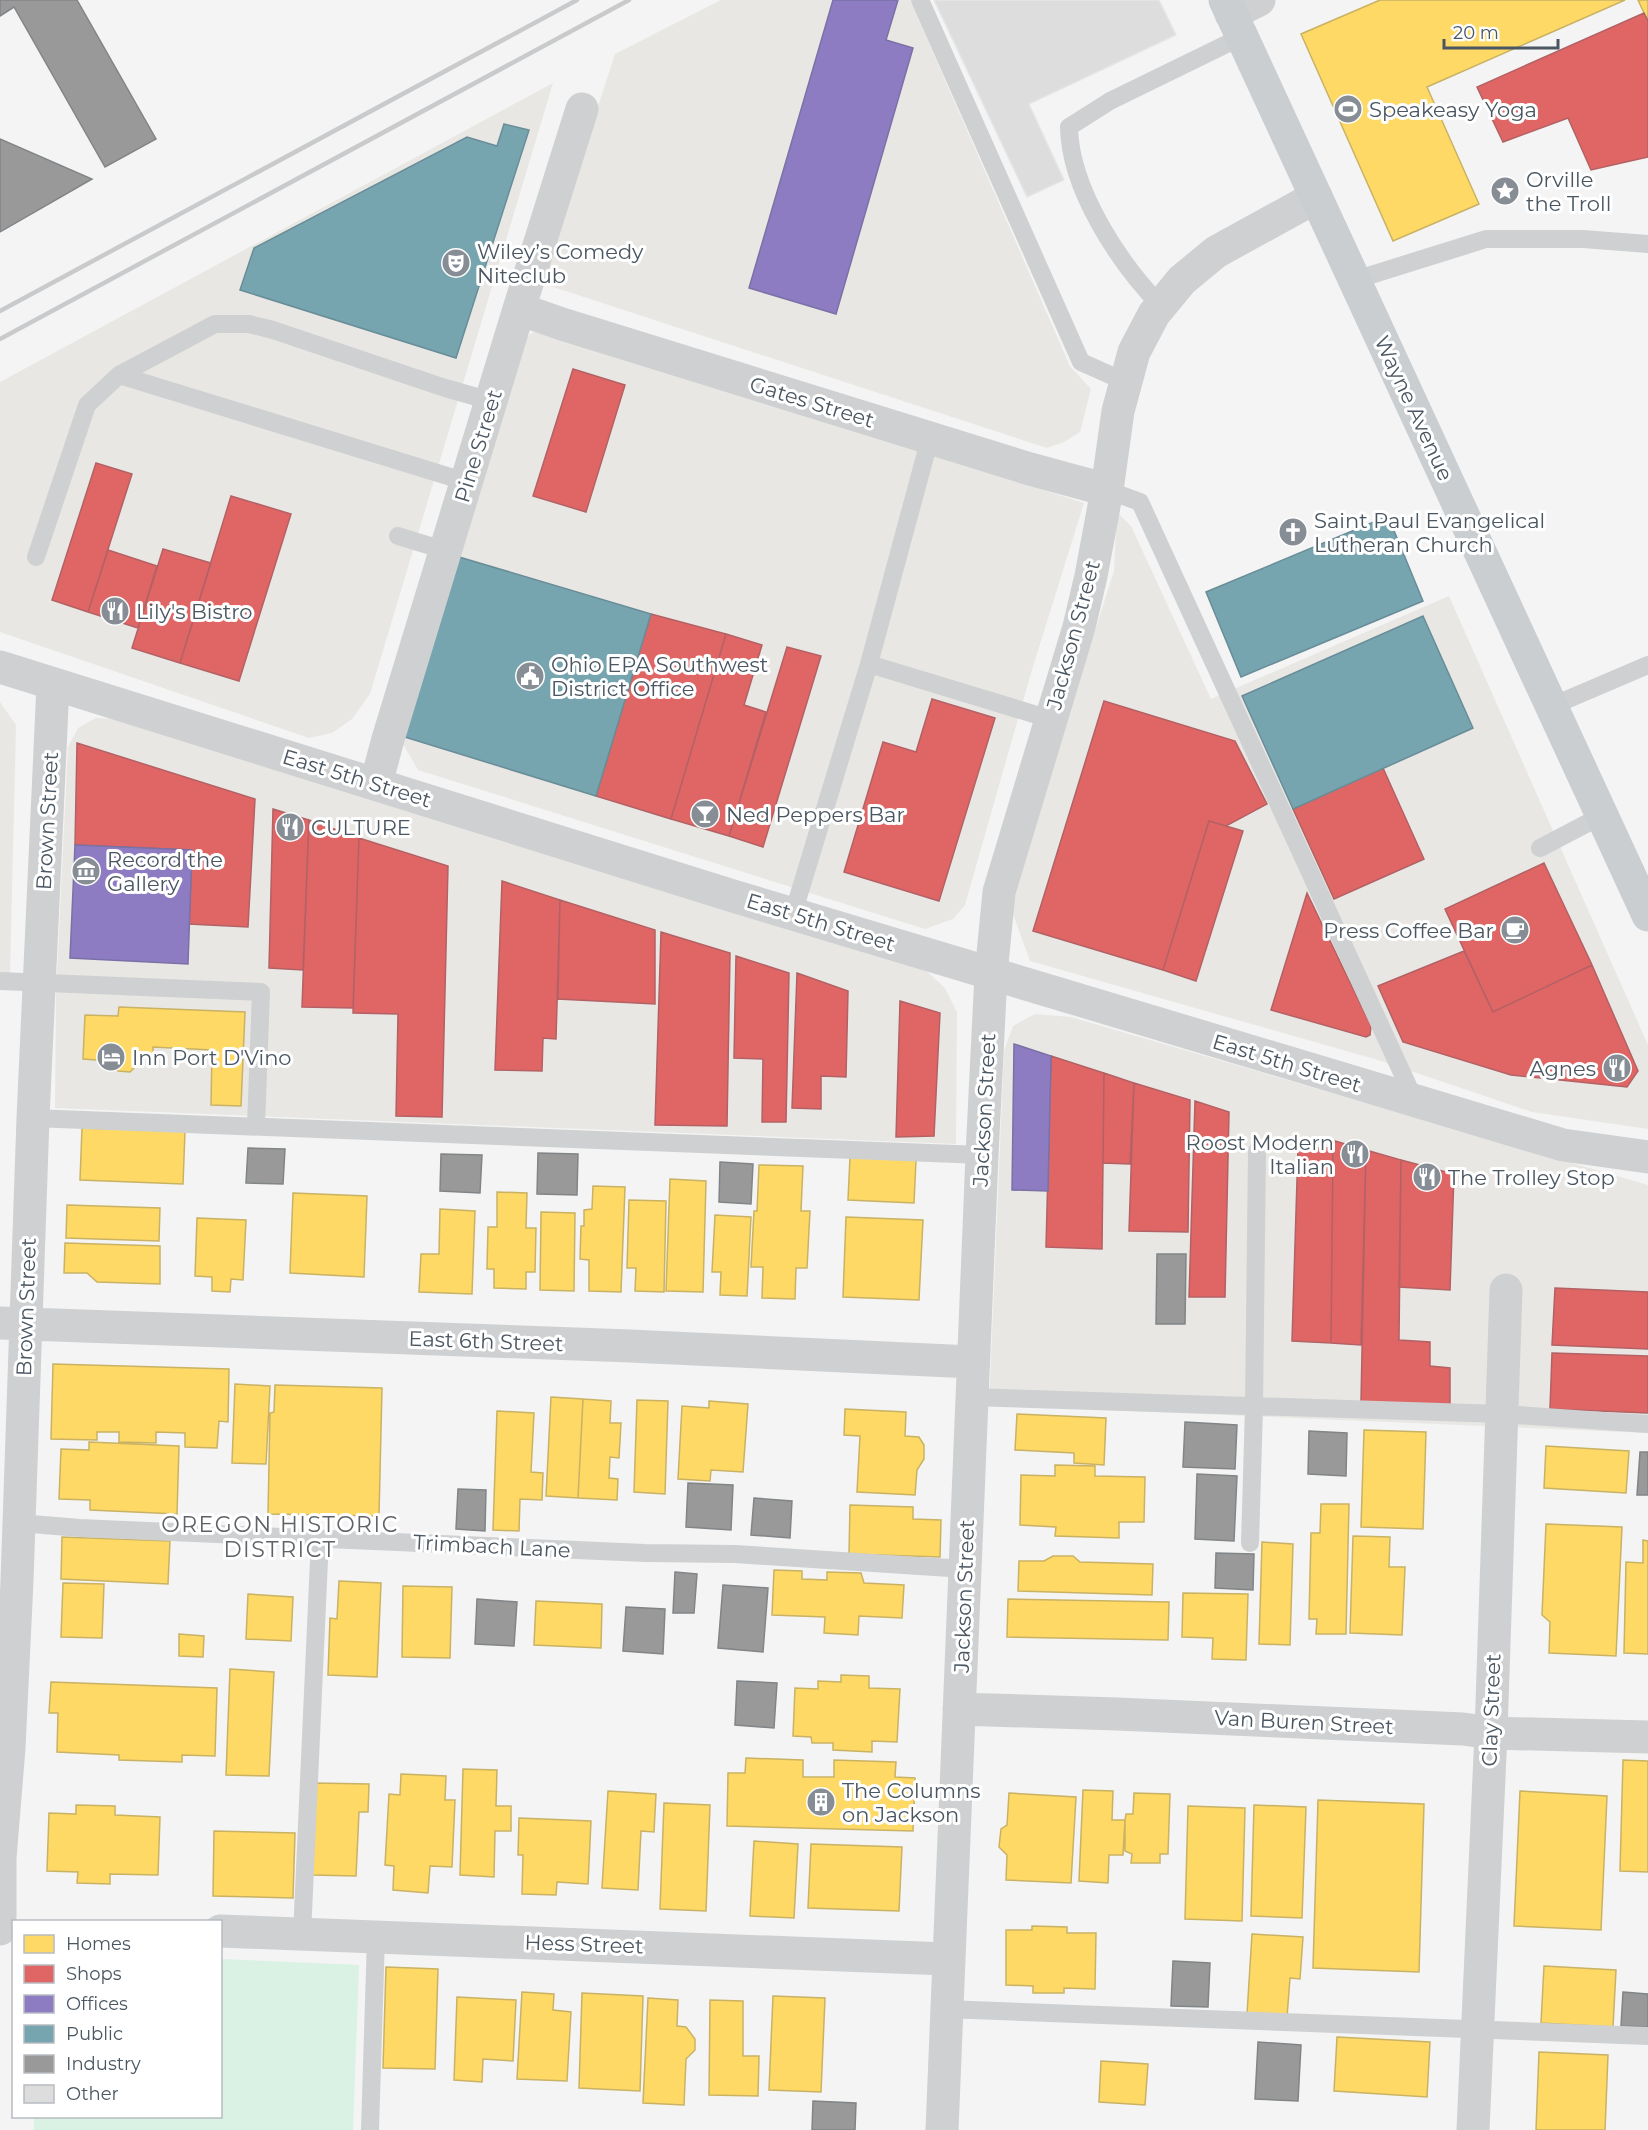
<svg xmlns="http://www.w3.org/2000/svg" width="1648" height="2130" viewBox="0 0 1648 2130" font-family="Montserrat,sans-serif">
  <rect width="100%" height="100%" fill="#f4f4f4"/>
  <!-- commercial -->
  <path fill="#e8e7e3" d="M721,0H910L1070,366L1091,389L1080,432L1064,442L1047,448L544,284L548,261L615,54Z
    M553,83L370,694L352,719L332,733L309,738L0,632V382Z
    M533,332H552L1084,503L1031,673L965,905L953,919L925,929L418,770L403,744L521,342Z
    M1117,512L1131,526L1211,699L1449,596L1648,1045V1129L1532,1112L1378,1060L1030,961L1009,903L1114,571Z
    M0,702L16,725L10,975L0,974Z
    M96,718L128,720L922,967L945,988L957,1012L956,1144L55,1108L56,993L68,747L78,728Z
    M1035,1014L1071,1017L1648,1185V1433L989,1405L1004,1051L1013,1026Z"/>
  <!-- green -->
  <path fill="#d9f2e3" d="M221,1959L359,1965L353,2130H34V2117L220,2116Z"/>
  <!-- homes -->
  <path fill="#ffd966" stroke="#c9b264" stroke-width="1.5" d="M1380,0H1625L1427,87L1479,204L1393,241L1301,34Z
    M1638,0H1648V21L1644,13Z
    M119,1007L245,1012L241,1106L211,1105L212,1050L153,1047V1057H138V1064L130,1072L118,1071L110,1061L83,1059L85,1015L118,1016Z
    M82,1128L185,1131L183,1184L80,1180Z
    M850,1157L916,1160L914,1203L848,1200Z
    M759,1165L803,1166L801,1211H810L807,1268H796L795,1299L762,1298L763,1267H751L754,1211H757Z
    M670,1179L706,1181L703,1292L666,1291Z
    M593,1186L625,1187L621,1292L589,1291V1260L580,1259L581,1226H584V1210L592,1209Z
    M497,1192L527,1193L526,1228H536L535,1272H526V1289L494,1288V1269H487L488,1227H497Z
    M293,1193L367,1196L364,1277L290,1273Z
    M629,1200L666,1201L664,1292L635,1291L636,1268H627Z
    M67,1205L160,1208L159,1241L66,1238Z
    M440,1209L475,1211L472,1294L419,1292L421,1254H439Z
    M541,1212L575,1213L574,1291L540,1290Z
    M715,1215L751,1217L747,1296L720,1295L721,1272H712Z
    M846,1217L923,1220L919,1300L843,1297Z
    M197,1218L246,1220L243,1280L231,1279L230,1292L212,1291V1277L195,1276Z
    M65,1243L160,1246V1284L97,1282L87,1273H64Z
    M53,1364L229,1369L228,1422L219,1421L217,1448L185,1447V1433L156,1432V1443L119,1442V1432H97V1440L51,1439Z
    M235,1384L270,1386L266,1464L232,1463Z
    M275,1385L382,1388L379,1516L268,1514L270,1413L274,1412Z
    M551,1397L583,1399L578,1498L546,1496Z
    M583,1399L611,1401L610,1423H621L619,1458L610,1457L609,1478L618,1479L617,1500L578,1498Z
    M637,1400L668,1401L665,1494L634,1492Z
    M709,1401L748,1404L743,1472L711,1470L710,1481L678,1479L682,1406L709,1408Z
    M845,1409L906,1412L905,1436L919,1437L924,1445V1459L917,1470L915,1495L857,1492L860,1436L844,1435Z
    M497,1411L534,1413L531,1472L543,1473L542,1500L520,1499L519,1531L493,1530Z
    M1017,1414L1106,1418L1104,1465L1074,1463V1453L1015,1450Z
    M1364,1430L1426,1432L1423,1529L1361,1527Z
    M89,1442L179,1446L177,1514L90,1510V1500L59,1499L61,1449L89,1450Z
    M1546,1446L1629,1451L1626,1493L1544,1488Z
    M1055,1465L1095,1466V1476L1145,1477L1144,1522H1119V1538L1055,1536L1056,1527L1020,1525L1021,1475L1055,1476Z
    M1321,1504H1349L1346,1634H1316L1317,1619H1309L1311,1533H1320Z
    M850,1505L913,1507V1519L941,1520L940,1557L849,1554Z
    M1546,1524L1622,1527L1616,1656L1549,1653L1550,1622L1542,1615Z
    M1353,1536L1390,1537L1389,1567H1405L1402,1635L1350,1633Z
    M62,1537L170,1541L168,1584L61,1579Z
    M1643,1540L1648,1541V1654L1624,1653L1626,1562L1643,1563Z
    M1262,1542L1293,1544L1290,1645L1259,1644Z
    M1053,1556H1073L1080,1562L1153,1564L1152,1595L1018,1591L1019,1561H1044Z
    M774,1570L802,1571V1579L827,1580V1572L861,1573L864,1583L904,1585L902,1618L859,1616L858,1635L824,1633L825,1617L772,1615Z
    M339,1581L381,1583L377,1677L328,1675L330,1618L337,1619Z
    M63,1583L104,1584L102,1638L61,1637Z
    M403,1586L452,1587L450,1658L402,1657Z
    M1183,1593L1248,1594L1246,1660L1212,1659L1213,1638L1182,1637Z
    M248,1594L293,1597L291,1641L246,1639Z
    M1008,1599L1169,1602L1168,1640L1007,1637Z
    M536,1601L602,1604L601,1648L534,1645Z
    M179,1634L204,1636L203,1657L179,1656Z
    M230,1669L274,1672L269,1776L226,1775Z
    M841,1675L869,1676V1688L900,1689L897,1742L872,1741V1752L833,1750V1743H812L811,1737L793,1736L795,1688L818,1689V1681L841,1682Z
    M51,1682L217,1688L215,1756L182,1755V1762L119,1760V1755L57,1752L58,1713H49Z
    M746,1758L803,1760V1777H834V1760L896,1762L895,1777L915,1778L913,1831L727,1826L728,1773H745Z
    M1623,1760L1648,1761V1872L1620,1871Z
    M463,1769L497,1770L496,1806H511V1831H495L494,1877L460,1875Z
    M401,1774L446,1776L445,1800H455L452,1867L430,1866L428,1893L393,1890L394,1866L385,1865L389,1794L400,1795Z
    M315,1783L369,1784L368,1812H359L356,1876L312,1875Z
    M1083,1790L1113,1791L1112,1820H1125L1123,1855H1109L1108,1883L1079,1881Z
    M608,1791L656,1794L654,1832L641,1831L638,1890L602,1888Z
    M1520,1791L1607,1796L1601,1930L1514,1926Z
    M1009,1793L1076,1797L1071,1883L1006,1880L1007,1855L999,1847L1001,1829L1007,1825Z
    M1134,1793L1170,1794L1168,1854H1160V1863H1131L1132,1854L1125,1851V1820L1126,1814H1133Z
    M1318,1800L1424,1804L1419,1972L1313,1968Z
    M664,1803L710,1805L706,1911L660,1909Z
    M76,1805L115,1806V1815L160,1817L158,1875L110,1874V1884L77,1883L78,1872L47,1871L49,1813L76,1814Z
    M1254,1805L1306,1807L1302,1918L1251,1916Z
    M1188,1806L1245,1808L1242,1921L1185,1919Z
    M519,1818L591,1821L588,1884L557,1882L556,1895L522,1894L523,1855H518Z
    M214,1831L295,1833L293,1898L213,1896Z
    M754,1841L798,1844L794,1918L750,1916Z
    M811,1844L902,1847L899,1911L808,1908Z
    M1032,1926L1067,1927V1933H1096L1095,1989L1064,1988V1993H1033V1986L1006,1985V1930H1032Z
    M1252,1934L1303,1937L1300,1979L1290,1978L1287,2017L1247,2014Z
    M1544,1966L1616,1970L1613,2027L1541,2023Z
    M386,1967L438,1969L435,2069L383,2068Z
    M522,1992L554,1994L553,2010L571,2012L567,2081L517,2079Z
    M582,1993L643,1996L640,2091L579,2088Z
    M773,1996L825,1998L821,2092L769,2090Z
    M457,1997L516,2000L513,2061L483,2059L482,2082L454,2080Z
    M648,1998L678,2000L677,2026L686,2027L695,2039V2050L686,2059L684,2105L643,2103Z
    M710,2000L743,2001V2056H759L758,2096L709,2095Z
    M1337,2037L1430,2042L1427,2097L1334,2091Z
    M1539,2052L1608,2055L1605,2130H1536Z
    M1101,2061L1148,2064L1145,2105L1099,2102Z"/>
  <!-- shops -->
  <path fill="#e06666" stroke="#b36164" stroke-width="1.5" d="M1644,13L1648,21V157L1591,170L1568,118L1503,142L1477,87Z
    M573,369L625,385L586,512L533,496Z
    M96,463L132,474L88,612L52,600Z
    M231,496L291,514L239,681L180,663Z
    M163,549L211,563L180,663L132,648Z
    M108,550L157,566L138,628L88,612Z
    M651,614L726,634L671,819L596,796Z
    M726,634L762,645L744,705L766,712L729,836L671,819Z
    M787,647L821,656L763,847L729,836Z
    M932,699L995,718L939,901L844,872L883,742L916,752Z
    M1104,701L1235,741L1267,804L1226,826L1209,821L1163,970L1033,931Z
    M77,743L255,799L248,927L189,924L192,850L75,845Z
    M1383,768L1424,859L1334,899L1293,809Z
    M273,809L309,820L303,970L269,968Z
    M309,820L359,838L353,1008L302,1007Z
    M1209,821L1243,831L1196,981L1163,970Z
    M359,838L448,866L442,1117L396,1116L398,1014L353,1013Z
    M1544,863L1592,965L1493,1012L1445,909Z
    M502,881L560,900L556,1039L543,1038L542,1071L495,1070Z
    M1307,893L1371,1026L1370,1035L1366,1037L1271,1010Z
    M560,900L655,930V1004L558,999Z
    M661,932L730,953L727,1126L655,1125Z
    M1464,951L1493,1012L1592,965L1638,1071L1627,1087L1511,1075L1403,1042L1378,986Z
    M736,956L789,973L786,1122H762L763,1059L734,1058Z
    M797,973L848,991L846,1077L821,1076V1109L792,1108Z
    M900,1001L940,1013L934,1136L896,1137Z
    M1051,1056L1104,1073L1102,1249L1046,1247Z
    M1104,1073L1134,1083L1130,1164L1103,1163Z
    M1134,1083L1190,1100L1188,1232L1129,1231Z
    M1195,1101L1229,1112L1225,1297H1189Z
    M1335,1141L1366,1150L1361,1345L1331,1343L1333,1148Z
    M1298,1148H1333L1331,1343L1292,1341Z
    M1366,1150L1401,1160L1399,1340L1430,1342V1366L1450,1368V1405L1361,1402Z
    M1401,1160L1454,1174L1450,1290L1399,1287Z
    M1555,1288L1648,1292V1349L1552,1345Z
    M1552,1353L1648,1356V1413L1550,1409Z"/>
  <!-- offices -->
  <path fill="#8e7cc3" stroke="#7a71a6" stroke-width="1.5" d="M833,0H898L886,40L913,48L836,314L749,288Z
    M75,845L192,850L188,964L70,958Z
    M1014,1044L1051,1056L1048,1191L1012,1190Z"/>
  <!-- public -->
  <path fill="#76a5af" stroke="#698d98" stroke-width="1.5" d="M504,124L529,130L456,358L240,290L254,248L467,137L497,146Z
    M1388,516L1423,601L1241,677L1206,592Z
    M449,554L651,614L596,796L395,734Z
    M1423,616L1473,728L1293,809L1242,696Z"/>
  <!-- industry -->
  <path fill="#999" stroke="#818588" stroke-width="1.5" d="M0,0H77L156,139L105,167L14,7L0,16Z
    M0,139L92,179L0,232Z
    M248,1148L285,1149L283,1184L246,1183Z
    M538,1153L578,1154L577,1195L537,1194Z
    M441,1154L482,1155L480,1193L440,1191Z
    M720,1162L753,1164L751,1204L719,1202Z
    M1157,1254H1186L1185,1324H1156Z
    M1185,1422L1237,1425L1235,1469L1183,1467Z
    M1309,1431L1347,1433L1346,1476L1308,1474Z
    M1640,1452H1648V1495H1637Z
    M1197,1474L1237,1476L1234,1541L1195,1539Z
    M688,1483L733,1485L731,1530L686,1527Z
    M458,1489L486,1490L485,1531L456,1529Z
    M754,1498L792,1501L790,1538L751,1535Z
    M1216,1553L1254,1554L1253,1590L1215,1588Z
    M675,1572L697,1574L694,1613H673Z
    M723,1585L768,1588L763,1652L718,1648Z
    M477,1599L517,1602L514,1646L475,1644Z
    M626,1607L665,1609L663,1654L623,1651Z
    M737,1681L777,1683L774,1728L735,1725Z
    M1173,1961L1210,1963L1208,2007L1171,2006Z
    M1623,1992L1648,1994V2027L1621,2026Z
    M1258,2042L1301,2045L1298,2101L1255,2099Z
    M813,2101L856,2103L855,2130H812Z"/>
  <!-- building -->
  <path fill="#ddddde" stroke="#e5e6e7" stroke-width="1.5" d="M934,0H1159L1176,35L1029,104L1064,180L1027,197Z"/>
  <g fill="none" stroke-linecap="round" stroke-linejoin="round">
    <!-- service -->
    <path stroke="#ced0d2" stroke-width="18" d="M920,0L1081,362L1126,382
      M1355,280L1486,239H1583L1648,244
      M1161,306C1119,263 1070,189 1069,127L1110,101L1241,37
      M119,375L467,482
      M1107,490L1140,502L1415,1101
      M398,536L447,551
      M36,557L87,405L119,375L215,324H249L273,330L445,388L491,401
      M869,664L1050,719
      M1552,706L1648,665
      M1540,848L1603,815
      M793,914L869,664L930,438
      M0,981L261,992L256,1126
      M33,1118L982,1155
      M971,1397L1502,1414L1648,1424
      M19,1523L80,1528L645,1553L735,1554L965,1569
      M1250,1543L1254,1407L1257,1151
      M302,1935L320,1538
      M945,2009L1648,2036
      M370,2130L376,1937"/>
    <!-- minor -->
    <path stroke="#ced0d2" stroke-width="33" d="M1231,14L1259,0
      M519,309L562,324L1030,469L1107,490
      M376,784L388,739L519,309L582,109
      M0,1323L630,1346L972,1362
      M959,1709L1117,1714L1463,1729L1491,1733L1648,1737
      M0,1929V1858L9,1748L17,1581L33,1118L53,685
      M220,1931L947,1959
      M942,2130L982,1155L991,974L999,892L1079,627L1091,576L1107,490L1118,411L1134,352L1154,314L1182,280L1216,252L1316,197
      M1473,2130L1491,1733L1506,1290"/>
    <!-- tertiary -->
    <path stroke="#ced0d2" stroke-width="33" d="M0,667L733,896L1563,1145L1648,1157"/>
    <!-- primary -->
    <path stroke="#caced1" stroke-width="33" d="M1225,0L1648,915"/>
    <!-- rail -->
    <path stroke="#c9cacc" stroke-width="4.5" d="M0,311L577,0
      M0,339L629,0"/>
  </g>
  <!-- icons -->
  <defs>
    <g id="stadium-disc" transform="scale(1.5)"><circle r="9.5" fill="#868d94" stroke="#fff"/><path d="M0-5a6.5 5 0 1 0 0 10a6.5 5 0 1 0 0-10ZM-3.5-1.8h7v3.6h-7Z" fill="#fff"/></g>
    <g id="sight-disc" transform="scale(1.5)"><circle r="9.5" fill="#868d94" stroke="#fff"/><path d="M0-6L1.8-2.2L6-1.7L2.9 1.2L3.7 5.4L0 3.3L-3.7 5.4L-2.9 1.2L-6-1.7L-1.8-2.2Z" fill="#fff"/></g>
    <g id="theatre-disc" transform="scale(1.5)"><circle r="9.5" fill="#868d94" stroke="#fff"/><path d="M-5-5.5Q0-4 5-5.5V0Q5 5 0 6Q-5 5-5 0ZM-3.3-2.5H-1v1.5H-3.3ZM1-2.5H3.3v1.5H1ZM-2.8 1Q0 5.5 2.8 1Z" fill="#fff"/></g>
    <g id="church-disc" transform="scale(1.5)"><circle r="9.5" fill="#868d94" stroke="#fff"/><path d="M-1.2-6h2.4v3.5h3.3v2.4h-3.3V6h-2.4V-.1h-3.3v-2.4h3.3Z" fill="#fff"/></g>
    <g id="restaurant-disc" transform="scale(1.5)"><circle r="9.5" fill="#868d94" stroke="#fff"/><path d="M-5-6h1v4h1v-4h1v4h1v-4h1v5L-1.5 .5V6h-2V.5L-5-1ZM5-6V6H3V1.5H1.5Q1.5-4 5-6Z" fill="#fff"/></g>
    <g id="civic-disc" transform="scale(1.5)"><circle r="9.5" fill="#868d94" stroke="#fff"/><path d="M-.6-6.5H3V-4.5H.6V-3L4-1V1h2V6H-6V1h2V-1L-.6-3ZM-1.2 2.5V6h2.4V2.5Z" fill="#fff"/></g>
    <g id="bar-disc" transform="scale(1.5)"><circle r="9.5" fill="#868d94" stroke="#fff"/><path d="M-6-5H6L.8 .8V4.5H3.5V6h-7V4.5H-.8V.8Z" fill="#fff"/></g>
    <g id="museum-disc" transform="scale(1.5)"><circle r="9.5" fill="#868d94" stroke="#fff"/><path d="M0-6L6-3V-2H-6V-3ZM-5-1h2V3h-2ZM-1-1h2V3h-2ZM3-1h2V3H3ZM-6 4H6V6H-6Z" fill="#fff"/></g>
    <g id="cafe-disc" transform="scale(1.5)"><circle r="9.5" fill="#868d94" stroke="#fff"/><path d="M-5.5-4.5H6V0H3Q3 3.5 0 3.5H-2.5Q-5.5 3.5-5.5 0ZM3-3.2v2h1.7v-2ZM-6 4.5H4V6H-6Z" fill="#fff"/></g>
    <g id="hotel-disc" transform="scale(1.5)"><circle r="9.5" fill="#868d94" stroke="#fff"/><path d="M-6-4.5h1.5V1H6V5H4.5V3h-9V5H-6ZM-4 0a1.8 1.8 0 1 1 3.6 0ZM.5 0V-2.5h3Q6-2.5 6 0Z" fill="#fff"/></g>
    <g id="building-disc" transform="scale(1.5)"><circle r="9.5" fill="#868d94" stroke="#fff"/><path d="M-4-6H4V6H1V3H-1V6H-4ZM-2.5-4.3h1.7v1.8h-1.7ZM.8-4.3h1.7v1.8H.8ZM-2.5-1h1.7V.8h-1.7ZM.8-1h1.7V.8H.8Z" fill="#fff"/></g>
  </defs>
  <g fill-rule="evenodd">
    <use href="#stadium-disc" x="1348" y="109"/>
    <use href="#sight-disc" x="1505" y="191"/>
    <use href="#theatre-disc" x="456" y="263"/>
    <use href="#church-disc" x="1293" y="532"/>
    <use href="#restaurant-disc" x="115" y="611"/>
    <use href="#civic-disc" x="530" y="676"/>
    <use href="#bar-disc" x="705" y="814"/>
    <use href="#restaurant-disc" x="290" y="827"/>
    <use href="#museum-disc" x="86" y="871"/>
    <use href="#cafe-disc" x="1515" y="930"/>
    <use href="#hotel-disc" x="111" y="1057"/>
    <use href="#restaurant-disc" x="1617" y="1068"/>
    <use href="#restaurant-disc" x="1355" y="1154"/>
    <use href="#restaurant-disc" x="1427" y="1177"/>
    <use href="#building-disc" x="821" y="1802"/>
  </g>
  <g text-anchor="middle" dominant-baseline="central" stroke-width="6" stroke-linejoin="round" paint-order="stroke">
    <!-- poi labels -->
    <g font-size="21" fill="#4a5661" stroke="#fff" text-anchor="start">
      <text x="1369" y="109">Speakeasy Yoga</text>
      <text x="1526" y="179">Orville<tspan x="1526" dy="24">the Troll</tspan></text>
      <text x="477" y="251">Wiley’s Comedy<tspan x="477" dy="24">Niteclub</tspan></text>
      <text x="1314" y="520">Saint Paul Evangelical<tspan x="1314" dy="24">Lutheran Church</tspan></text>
      <text x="136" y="611">Lily's Bistro</text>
      <text x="551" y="664">Ohio EPA Southwest<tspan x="551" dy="24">District Office</tspan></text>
      <text x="726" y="814">Ned Peppers Bar</text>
      <text x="311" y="827">CULTURE</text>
      <text x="107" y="859">Record the<tspan x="107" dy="24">Gallery</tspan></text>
      <text x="1494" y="930" text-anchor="end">Press Coffee Bar</text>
      <text x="132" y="1057">Inn Port D'Vino</text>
      <text x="1596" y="1068" text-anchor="end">Agnes</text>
      <text x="1334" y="1142" text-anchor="end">Roost Modern<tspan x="1334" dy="24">Italian</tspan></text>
      <text x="1448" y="1177">The Trolley Stop</text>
      <text x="842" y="1790">The Columns<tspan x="842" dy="24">on Jackson</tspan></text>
    </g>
    <!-- street labels -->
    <g font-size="21" fill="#4a5661" stroke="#fff">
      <text transform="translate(812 402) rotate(17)">Gates Street</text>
      <text transform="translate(1414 408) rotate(65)">Wayne Avenue</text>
      <text transform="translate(478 446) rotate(-73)">Pine Street</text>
      <text transform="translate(1073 635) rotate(-75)">Jackson Street</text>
      <text transform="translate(357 778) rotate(17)">East 5th Street</text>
      <text transform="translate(47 821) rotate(-87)">Brown Street</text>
      <text transform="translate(821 922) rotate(17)">East 5th Street</text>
      <text transform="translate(1287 1063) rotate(17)">East 5th Street</text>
      <text transform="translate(984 1110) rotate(-87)">Jackson Street</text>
      <text transform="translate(26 1307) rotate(-88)">Brown Street</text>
      <text transform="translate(486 1341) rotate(2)">East 6th Street</text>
      <text transform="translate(492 1546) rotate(3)">Trimbach Lane</text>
      <text transform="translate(964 1596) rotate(-88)">Jackson Street</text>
      <text transform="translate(1491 1710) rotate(-88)">Clay Street</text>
      <text transform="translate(1304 1722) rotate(3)">Van Buren Street</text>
      <text transform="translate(584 1944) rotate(2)">Hess Street</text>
    </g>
    <!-- neighbourhood labels -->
    <g font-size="22" letter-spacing="1.5" fill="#5f6368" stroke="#fff">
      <text x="280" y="1524">OREGON HISTORIC<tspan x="280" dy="25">DISTRICT</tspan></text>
    </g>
  </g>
  <!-- legend -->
  <rect x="12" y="1920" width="210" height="198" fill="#ffffff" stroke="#b7bbc0" stroke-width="1.5"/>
  <rect x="24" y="1935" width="30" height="18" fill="#ffd966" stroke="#b7bbc0" stroke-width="1.5"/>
  <text x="66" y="1950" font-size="18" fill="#4a5661">Homes</text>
  <rect x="24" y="1965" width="30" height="18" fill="#e06666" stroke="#b7bbc0" stroke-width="1.5"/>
  <text x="66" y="1980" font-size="18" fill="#4a5661">Shops</text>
  <rect x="24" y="1995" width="30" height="18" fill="#8e7cc3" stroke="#b7bbc0" stroke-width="1.5"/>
  <text x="66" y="2010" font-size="18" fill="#4a5661">Offices</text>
  <rect x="24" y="2025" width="30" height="18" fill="#76a5af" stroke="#b7bbc0" stroke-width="1.5"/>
  <text x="66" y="2040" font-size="18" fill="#4a5661">Public</text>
  <rect x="24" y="2055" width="30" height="18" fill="#999999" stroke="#b7bbc0" stroke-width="1.5"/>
  <text x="66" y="2070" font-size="18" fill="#4a5661">Industry</text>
  <rect x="24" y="2085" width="30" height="18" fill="#ddddde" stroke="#b7bbc0" stroke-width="1.5"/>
  <text x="66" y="2100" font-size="18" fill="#4a5661">Other</text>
  <!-- scale -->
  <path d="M1444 39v9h114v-9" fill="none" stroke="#4a5661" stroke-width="3"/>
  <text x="1453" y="39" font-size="18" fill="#4a5661" stroke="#ffffff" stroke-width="4.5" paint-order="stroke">20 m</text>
</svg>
